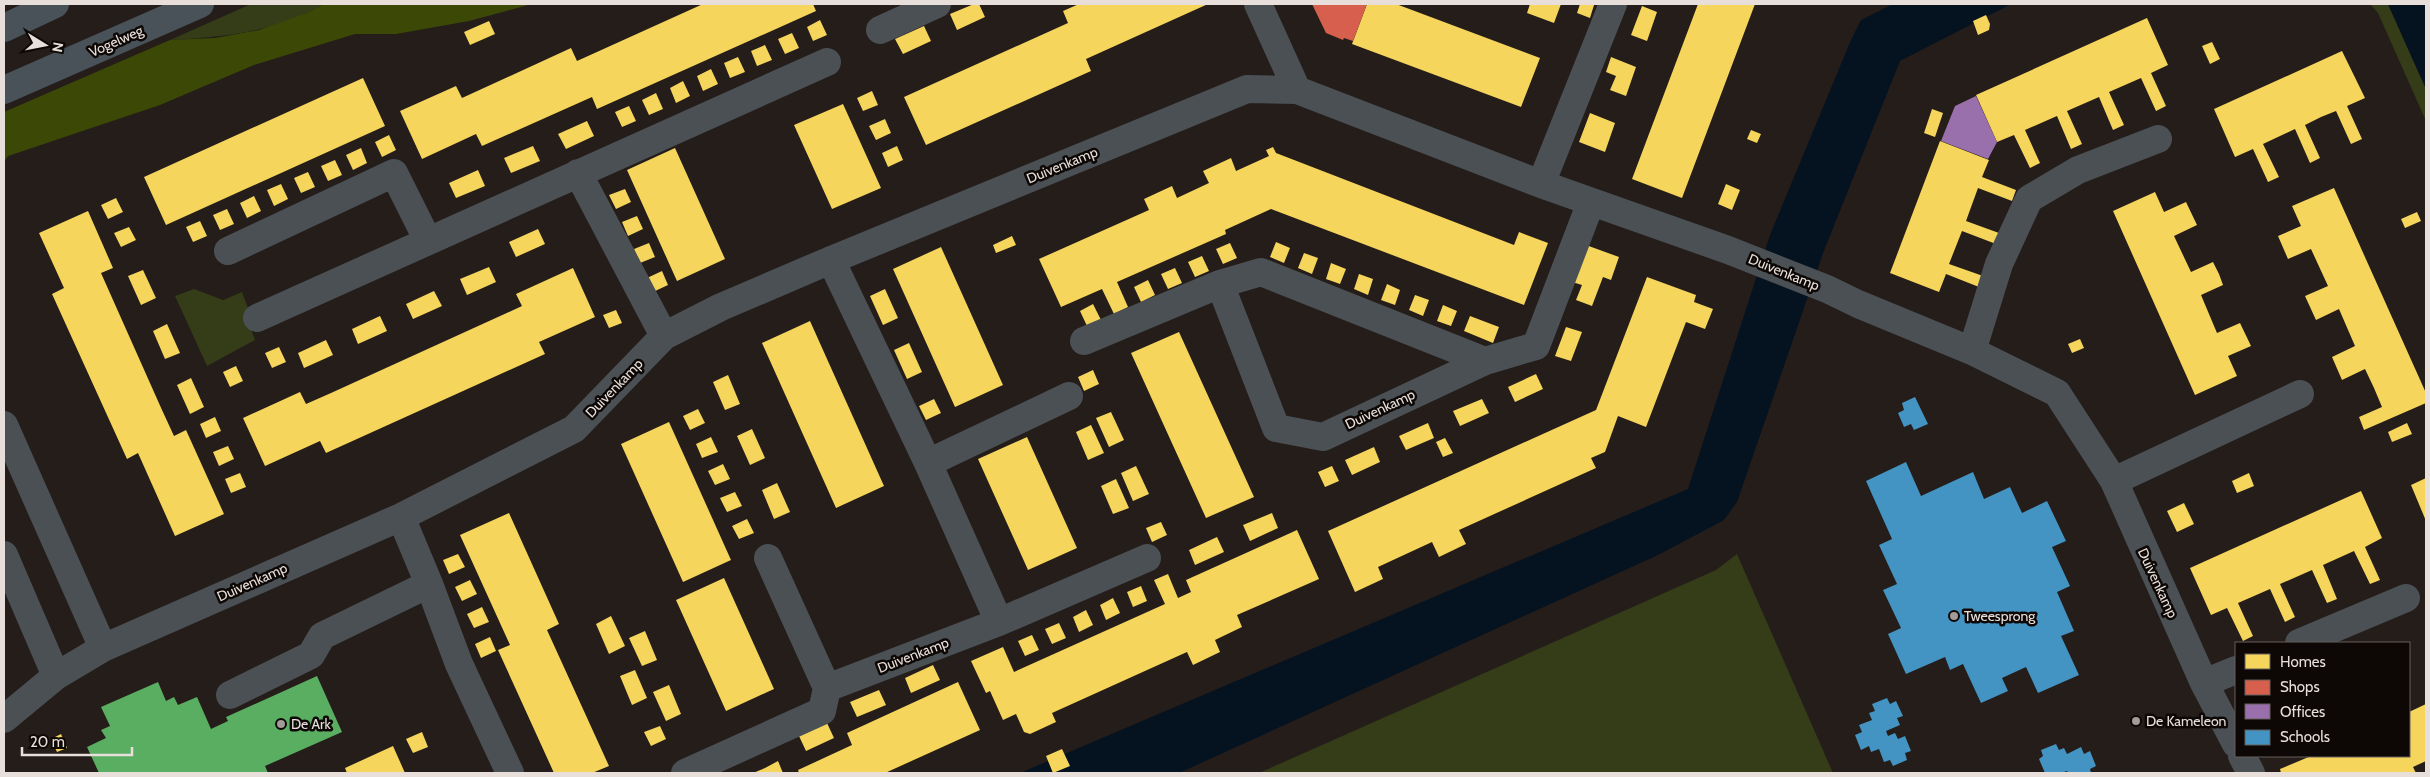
<svg xmlns="http://www.w3.org/2000/svg" width="2430" height="777" viewBox="0 0 2430 777" font-family="Cabin,sans-serif">
  <rect width="100%" height="100%" fill="#241d1a"/>
  <!-- green -->
  <path fill="#343c18" d="M251,4H324C277,32 223,37 170,40Z
    M2370,4H2388L2426,89V121L2378,13Z
    M194,289L223,300L242,292L252,319L248,321L255,340L207,366L175,296Z
    M1737,554L1833,773H1259L1716,570Z"/>
  <!-- forest -->
  <path fill="#3c4906" d="M324,4H532L469,21L396,34H355L254,65L160,105L8,156L4,162V112L170,40L215,38L259,30L307,13Z"/>
  <!-- water -->
  <path fill="#05121f" d="M1893,4H2011L1900,61L1823,253L1737,502L1724,520L1658,555L1179,773H1020L1688,489L1770,235L1851,40L1861,20Z
    M2388,4H2426V89Z"/>
  <!-- homes -->
  <path fill="#f6d55c" d="M703,4H813L816,11L597,109L592,97L482,146L476,134L422,159L400,111L456,86L462,98L571,48L577,61Z
    M974,4H979L985,17L957,30L950,14Z
    M1079,4H1208L1086,59L1091,71L926,145L904,97L1068,23L1063,11Z
    M1367,4H1396L1540,58L1521,107L1352,44Z
    M1530,4H1561L1554,23L1527,13Z
    M1580,4L1594,5L1590,18L1577,13Z
    M1698,4H1755L1682,198L1632,179Z
    M1642,6L1657,12L1647,41L1631,35Z
    M1986,15L1990,24L1989,30L1978,35L1973,21Z
    M2147,18L2168,65L2151,73L2166,106L2156,111L2141,78L2109,92L2124,125L2113,130L2099,97L2067,111L2082,144L2071,149L2057,116L2025,130L2040,163L2030,168L2014,135L1997,142L1976,95Z
    M820,20L827,35L813,41L807,27Z
    M489,21L495,34L470,45L464,32Z
    M924,26L931,41L903,54L895,39Z
    M792,33L799,48L785,54L778,39Z
    M2212,42L2220,59L2210,64L2202,46Z
    M765,45L772,60L757,66L751,51Z
    M2342,51L2365,98L2347,106L2362,139L2351,144L2336,111L2321,117L2305,125L2320,158L2310,163L2295,129L2263,144L2279,177L2268,182L2253,149L2235,157L2214,109Z
    M738,57L745,72L730,78L724,63Z
    M1611,57L1636,67L1626,96L1610,90L1616,76L1606,72Z
    M711,69L718,84L703,91L697,76Z
    M363,78L385,126L166,225L144,177Z
    M683,81L690,96L676,103L670,88Z
    M872,91L878,105L863,111L857,98Z
    M656,93L663,109L649,115L642,100Z
    M843,104L881,188L832,209L794,125Z
    M629,106L636,121L622,127L615,112Z
    M1932,109L1943,113L1935,137L1924,133Z
    M1590,113L1615,123L1605,152L1579,142Z
    M885,119L891,133L876,140L869,126Z
    M587,121L594,136L566,149L558,134Z
    M1751,130L1761,134L1757,143L1747,139Z
    M389,135L396,150L382,157L375,142Z
    M1940,141L1989,160L1982,177L2016,190L2012,201L1978,188L1966,221L1999,233L1996,244L1962,231L1949,264L1983,276L1979,287L1946,274L1939,292L1890,273Z
    M533,146L540,161L511,173L504,158Z
    M897,146L903,160L888,167L882,153Z
    M1273,147L1276,153L1514,245L1519,232L1548,243L1524,305L1271,209L1225,230L1226,234L1117,282L1128,307L1114,314L1102,289L1061,307L1039,259L1149,210L1144,199L1172,186L1177,198L1209,183L1203,171L1231,158L1236,171L1269,156L1266,150Z
    M361,148L367,163L353,170L346,155Z
    M675,148L725,259L677,281L627,170Z
    M335,160L342,175L328,181L321,166Z
    M478,170L485,186L456,198L449,183Z
    M308,172L315,187L301,193L294,178Z
    M281,184L288,199L274,206L267,190Z
    M1726,184L1740,190L1732,210L1718,204Z
    M2334,188L2426,393V403L2364,430L2359,417L2382,407L2374,388L2365,369L2342,380L2332,357L2355,346L2339,309L2316,320L2305,296L2328,286L2311,249L2288,259L2278,236L2301,226L2292,206Z
    M625,189L631,202L616,209L609,195Z
    M2155,192L2164,212L2186,202L2197,225L2174,236L2191,272L2213,262L2219,274L2223,285L2201,295L2217,333L2240,323L2251,346L2228,356L2237,376L2195,395L2113,211Z
    M254,196L261,211L247,218L240,203Z
    M116,198L123,212L108,219L101,205Z
    M227,209L234,224L220,230L213,215Z
    M88,211L113,268L101,273L162,410L174,436L186,430L224,514L175,536L138,453L127,459L52,294L64,288L39,233Z
    M2417,212L2421,221L2405,228L2401,219Z
    M637,216L643,229L628,236L622,222Z
    M200,221L207,236L193,242L186,227Z
    M129,227L136,240L121,247L114,233Z
    M538,229L545,244L516,257L509,242Z
    M1012,236L1016,245L996,253L993,245Z
    M1276,242L1290,248L1284,263L1270,257Z
    M649,243L655,257L640,263L634,249Z
    M1230,243L1237,258L1223,264L1216,249Z
    M1586,245L1619,257L1611,280L1603,277L1592,306L1576,300L1582,285L1572,282Z
    M941,247L1003,385L955,407L893,269Z
    M1304,253L1318,258L1312,274L1298,268Z
    M1202,256L1209,271L1195,277L1188,262Z
    M1331,263L1346,269L1340,284L1326,279Z
    M489,267L496,282L467,295L460,279Z
    M573,268L595,317L539,342L545,354L326,453L320,441L265,466L243,418L300,392L306,404L331,393L522,306L516,294Z
    M1175,268L1182,283L1168,289L1161,274Z
    M143,270L156,298L141,305L128,276Z
    M662,271L668,285L653,292L647,278Z
    M1359,274L1373,279L1368,295L1354,289Z
    M1647,277L1696,295L1694,302L1713,309L1705,329L1686,322L1646,427L1618,416L1605,452L1591,458L1596,468L1459,530L1466,544L1439,557L1432,542L1378,567L1383,579L1355,592L1328,531L1596,410Z
    M1148,280L1155,295L1141,302L1134,287Z
    M1387,284L1400,290L1395,305L1381,300Z
    M885,289L898,318L883,325L870,296Z
    M434,291L442,306L413,319L406,304Z
    M1415,295L1429,300L1423,316L1409,310Z
    M1093,304L1101,320L1087,326L1080,311Z
    M1443,305L1457,311L1451,326L1437,321Z
    M616,310L622,323L609,328L603,315Z
    M380,316L387,331L358,344L352,329Z
    M1470,316L1499,327L1493,343L1464,331Z
    M810,321L884,486L836,508L762,343Z
    M167,324L180,353L165,359L153,331Z
    M1566,327L1582,332L1571,361L1555,356Z
    M1179,332L1254,497L1206,518L1131,353Z
    M2080,339L2084,348L2072,353L2068,344Z
    M326,340L333,355L304,368L298,353Z
    M909,343L922,372L907,379L894,350Z
    M279,347L286,362L272,368L265,353Z
    M236,366L243,381L230,387L223,372Z
    M1093,370L1099,384L1084,391L1078,377Z
    M1536,374L1543,389L1515,402L1508,387Z
    M728,375L740,404L725,410L713,382Z
    M191,378L204,407L190,414L177,385Z
    M934,399L941,413L926,420L919,406Z
    M1482,399L1489,413L1460,426L1453,411Z
    M698,409L705,423L690,430L683,416Z
    M1111,412L1124,440L1109,447L1096,418Z
    M215,417L221,431L206,438L200,424Z
    M669,422L731,560L683,582L621,444Z
    M1428,423L1434,438L1406,450L1399,436Z
    M2407,423L2412,434L2392,442L2388,432Z
    M1091,425L1104,453L1088,460L1076,432Z
    M752,429L765,458L750,465L737,436Z
    M711,437L718,452L702,458L696,444Z
    M1027,437L1077,548L1028,570L978,459Z
    M1445,438L1453,453L1443,457L1436,442Z
    M228,446L234,459L219,466L213,452Z
    M1374,447L1380,462L1352,475L1345,460Z
    M723,464L730,479L715,485L708,471Z
    M1136,466L1149,494L1133,501L1121,473Z
    M1332,466L1339,481L1325,487L1318,472Z
    M240,473L246,487L231,493L225,479Z
    M2249,473L2254,486L2237,493L2232,481Z
    M2426,478V521L2411,485Z
    M1116,479L1129,508L1113,514L1101,486Z
    M777,483L790,512L774,519L762,490Z
    M2361,491L2382,538L2365,547L2380,580L2370,584L2354,551L2323,565L2337,599L2327,603L2312,570L2280,584L2295,617L2285,622L2270,589L2238,603L2253,636L2243,641L2227,608L2211,615L2190,568Z
    M735,492L742,506L727,512L720,498Z
    M2184,503L2194,524L2177,532L2167,511Z
    M509,513L559,624L547,630L609,766L592,773H554L498,650L510,645L460,535Z
    M1272,513L1278,528L1250,541L1243,525Z
    M747,519L754,533L739,539L732,526Z
    M1161,522L1167,535L1152,542L1146,528Z
    M1297,530L1319,579L1237,615L1242,627L1215,640L1220,652L1193,665L1187,652L1052,713L1056,722L1030,734L1024,732L1016,714L1003,720L990,691L986,693L971,661L1003,647L1014,672L1165,604L1154,580L1168,574L1178,598L1191,592L1186,580Z
    M1217,537L1224,552L1195,565L1189,550Z
    M458,554L465,567L449,574L443,560Z
    M724,578L774,689L726,711L676,600Z
    M470,580L477,594L462,601L455,587Z
    M1141,586L1147,601L1133,607L1127,592Z
    M1113,598L1120,613L1106,620L1100,605Z
    M482,607L489,622L474,628L467,614Z
    M1086,610L1093,625L1079,632L1073,617Z
    M611,616L625,646L609,654L596,624Z
    M1059,623L1066,638L1052,644L1045,629Z
    M645,631L657,660L642,666L629,638Z
    M1032,635L1039,650L1025,656L1018,641Z
    M490,637L496,651L481,658L475,644Z
    M933,665L940,680L911,693L905,678Z
    M635,670L647,698L632,705L620,676Z
    M958,682L980,730L885,773H799L798,770L852,745L847,733Z
    M669,685L681,714L666,721L653,692Z
    M879,690L886,705L857,717L850,702Z
    M2426,704V761L2413,767L2416,773H2281L2280,769L2311,756H2409V712Z
    M827,723L834,738L806,751L799,736Z
    M660,726L666,739L651,746L644,732Z
    M422,732L428,747L413,753L406,739Z
    M61,734L67,748L57,752L51,739Z
    M393,746L405,773H347L345,768Z
    M1062,749L1070,766L1053,773L1046,756Z
    M778,761L783,773H753L765,768Z"/>
  <!-- shops -->
  <path fill="#d6604d" d="M1312,4H1367L1353,41L1344,38L1343,40L1326,33Z"/>
  <!-- offices -->
  <path fill="#9970ab" d="M1976,96L1997,142L1988,159L1941,141L1955,106Z"/>
  <!-- schools -->
  <path fill="#4393c3" d="M1915,397L1928,424L1914,430L1911,424L1904,427L1898,413L1904,410L1902,403Z
    M1906,462L1921,496L1973,472L1984,499L2010,487L2022,513L2047,501L2066,541L2052,547L2070,586L2057,592L2074,631L2061,636L2079,675L2038,693L2026,667L2002,678L2008,691L1981,703L1963,664L1950,670L1945,657L1906,674L1888,634L1901,628L1883,590L1897,584L1879,545L1892,539L1866,481Z
    M1887,698L1890,704L1896,701L1903,716L1897,718L1900,725L1886,731L1888,736L1895,733L1898,739L1905,736L1911,751L1905,753L1907,760L1893,766L1890,760L1884,762L1879,749L1871,752L1869,746L1861,750L1855,735L1862,732L1859,725L1872,720L1869,713L1875,711L1872,704Z
    M2056,744L2059,750L2064,748L2067,754L2081,747L2084,754L2090,751L2096,766L2090,769L2091,773H2068L2067,771L2061,773H2045L2039,759L2043,756L2041,750Z"/>
  <!-- public -->
  <path fill="#5aae61" d="M317,676L342,732L265,766L268,773H99L87,747L106,738L101,730L110,726L101,707L158,682L166,701L174,697L178,705L197,697L211,729L228,721L226,717Z"/>
  <g fill="none" stroke-linecap="round" stroke-linejoin="round">
    <!-- street -->
    <path stroke="#4a5054" stroke-width="28" d="M1258,4L1297,90
      M880,30L937,4
      M578,173L664,336
      M1541,184L1613,4
      M228,251L394,173L428,241
      M831,260L928,463L999,622
      M1220,284L1276,428L1323,437L1485,361L1536,346L1591,202
      M257,318L827,62
      M1084,341L1220,284L1261,272L1485,361
      M1972,351L1999,264L2029,199L2078,170L2158,139
      M4,425L103,648
      M928,463L1069,396
      M2114,481L2300,394
      M401,517L429,584L459,664L510,773
      M4,555L56,676
      M768,558L827,688
      M2299,643L2406,598
      M2204,683L2236,670
      M230,695L311,655L322,636L429,584
      M4,719L56,676L103,648L401,517L574,429L664,336L721,307L831,260L1247,89L1297,90L1541,184L1728,250L1827,289L1858,304L1972,351L2057,393L2114,481L2204,683L2236,744
      M2242,756L2251,773
      M685,773L822,711L827,688L999,622L1147,558"/>
    <!-- secondary -->
    <path stroke="#495258" stroke-width="28" d="M4,28L55,4
      M4,90L200,4"/>
  </g>
  <!-- markers -->
  <g fill="#a39b97" stroke="#0d0805" stroke-width="2">
    <circle cx="1954" cy="616" r="5"/>
    <circle cx="2136" cy="721" r="5"/>
    <circle cx="281" cy="724" r="5"/>
  </g>
  <g text-anchor="middle" dominant-baseline="central" stroke-width="5" stroke-linejoin="round" paint-order="stroke">
    <!-- street labels -->
    <g font-size="14" fill="#e8dfdb" stroke="#0d0805">
      <text transform="translate(116 41) rotate(-24)">Vogelweg</text>
      <text transform="translate(1062 165) rotate(-22)">Duivenkamp</text>
      <text transform="translate(1784 272) rotate(22)">Duivenkamp</text>
      <text transform="translate(614 388) rotate(-46)">Duivenkamp</text>
      <text transform="translate(1380 409) rotate(-25)">Duivenkamp</text>
      <text transform="translate(252 582) rotate(-24)">Duivenkamp</text>
      <text transform="translate(2158 583) rotate(65)">Duivenkamp</text>
      <text transform="translate(913 655) rotate(-21)">Duivenkamp</text>
    </g>
    <!-- poi labels -->
    <g font-size="14" fill="#e8dfdb" stroke="#0d0805" text-anchor="start">
      <text x="1964" y="616">Tweesprong</text>
      <text x="2146" y="721">De Kameleon</text>
      <text x="291" y="724">De Ark</text>
    </g>
  </g>
  <!-- border -->
  <rect width="2430" height="777" fill="none" stroke="#e8dfdb" stroke-width="10"/>
  <!-- legend -->
  <rect x="2235" y="642" width="175" height="115" fill="#0d0805" stroke="#655e5b"/>
  <rect x="2245" y="654" width="25" height="15" fill="#f6d55c" stroke="#655e5b"/>
  <text x="2280" y="667" font-size="15" fill="#e8dfdb">Homes</text>
  <rect x="2245" y="680" width="25" height="15" fill="#d6604d" stroke="#655e5b"/>
  <text x="2280" y="692" font-size="15" fill="#e8dfdb">Shops</text>
  <rect x="2245" y="704" width="25" height="15" fill="#9970ab" stroke="#655e5b"/>
  <text x="2280" y="717" font-size="15" fill="#e8dfdb">Offices</text>
  <rect x="2245" y="730" width="25" height="15" fill="#4393c3" stroke="#655e5b"/>
  <text x="2280" y="742" font-size="15" fill="#e8dfdb">Schools</text>
  <!-- north arrow -->
  <g transform="translate(45 45) rotate(100)" stroke="#0d0805" stroke-width="4" paint-order="stroke">
  <path d="M0-4L9 19L0 12L-9 19Z" fill="#e8dfdb"/>
  <text y="-8" font-size="14" font-weight="bold" text-anchor="middle" fill="#e8dfdb">N</text>
  </g>
  <!-- scale -->
  <path d="M22 747v8h110v-8" fill="none" stroke="#e8dfdb" stroke-width="2.5"/>
  <text x="30" y="747" font-size="15" fill="#e8dfdb" stroke="#0d0805" stroke-width="4" paint-order="stroke">20 m</text>
</svg>
